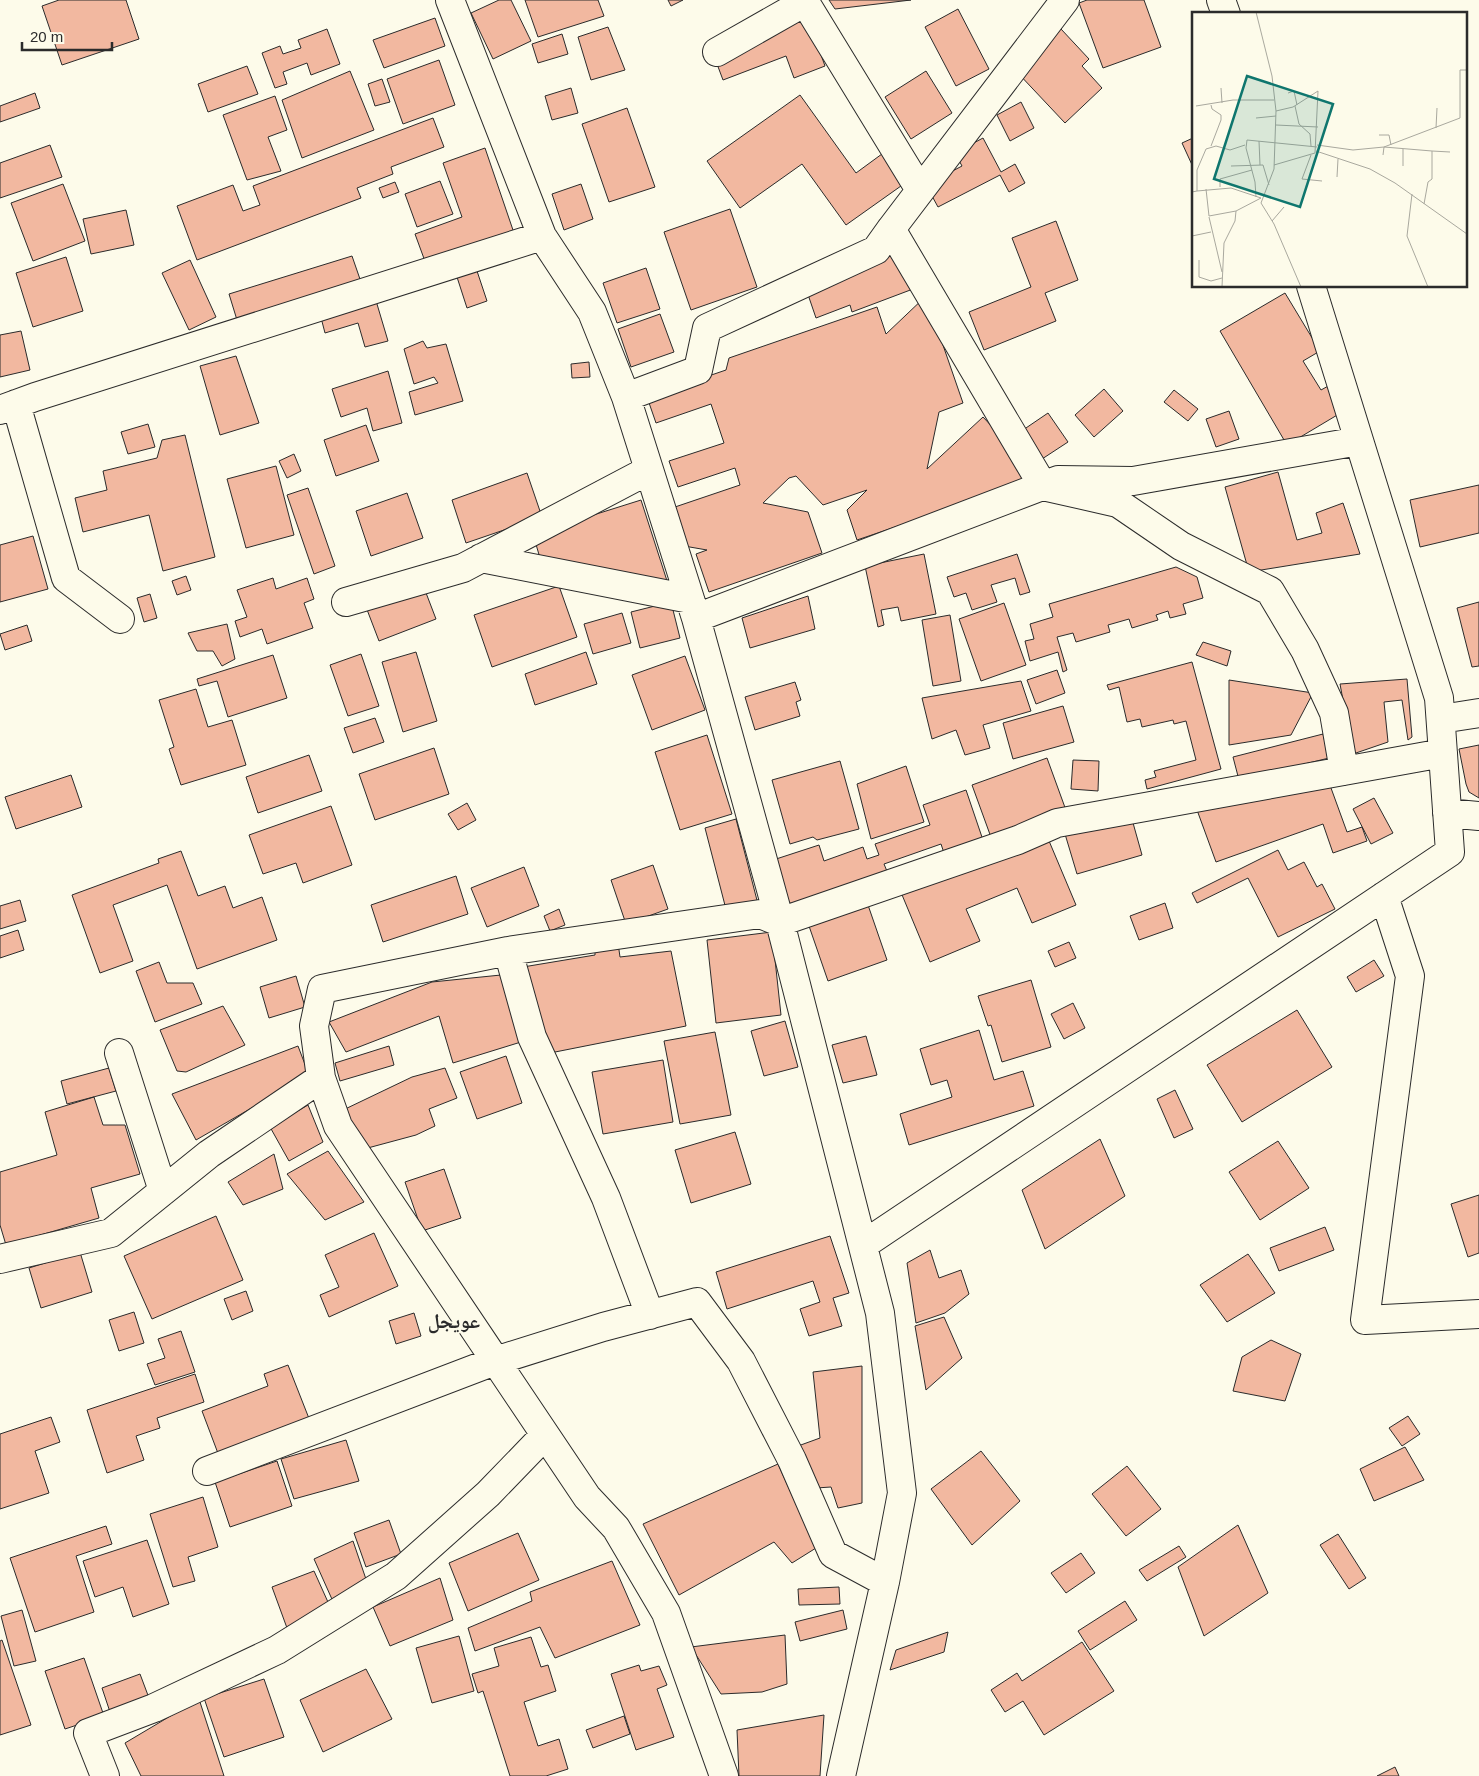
<svg xmlns="http://www.w3.org/2000/svg" width="1479" height="1776" viewBox="0 0 1479 1776" font-family="Arial,'Noto Naskh Arabic',sans-serif">
  <rect width="100%" height="100%" fill="#fdfbea"/>
  <!-- building -->
  <path fill="#f2b8a0" stroke="#2b2b2b" d="M59,0H126L139,39L62,65L42,6Z
    M499,0H511L531,41L493,59L471,13Z
    M525,0H598L604,16L538,37Z
    M668,0H683L671,6Z
    M829,0H911L835,9Z
    M1087,0H1144L1161,47L1103,68L1079,3Z
    M958,9L989,69L956,86L925,27Z
    M806,13L825,66L794,78L786,56L723,80L711,48Z
    M435,18L445,46L384,68L373,40Z
    M608,27L625,70L591,80L578,37Z
    M327,29L340,64L311,75L307,63L283,72L287,84L275,88L262,53L280,46L283,54L301,48L298,40Z
    M1061,29L1089,59L1082,66L1102,88L1065,123L1016,71Z
    M562,34L568,54L538,63L532,44Z
    M439,60L455,105L403,124L387,79Z
    M247,66L258,94L208,112L198,84Z
    M350,71L374,130L302,158L282,100Z
    M926,71L952,113L911,139L885,97Z
    M382,79L390,102L375,106L368,84Z
    M571,88L578,113L552,120L545,96Z
    M35,93L40,108L0,122V106Z
    M800,95L856,173L886,151L908,181L846,225L802,164L740,208L707,161Z
    M275,96L287,130L268,137L281,171L247,180L223,115Z
    M1021,102L1034,128L1010,141L997,115Z
    M627,108L655,187L609,202L582,124Z
    M433,118L444,147L391,167L393,174L357,188L361,198L197,260L177,206L233,185L243,211L260,205L253,186Z
    M983,138L1001,172L1015,164L1025,183L1009,192L1000,175L938,207L926,185L962,166L955,153Z
    M1193,138V167L1182,143Z
    M50,145L62,177L0,198V163Z
    M485,148L514,233L426,264L415,234L462,217L443,163Z
    M440,181L453,214L417,227L405,194Z
    M395,182L399,192L383,198L379,188Z
    M63,184L85,241L33,261L11,203Z
    M581,184L593,219L564,230L552,194Z
    M730,209L757,287L691,310L664,232Z
    M126,210L134,245L91,254L83,219Z
    M1056,221L1078,280L1045,293L1056,321L984,350L969,312L1031,287L1012,238Z
    M896,243L913,289L852,312L850,305L816,318L802,277Z
    M352,256L361,282L237,320L229,294Z
    M66,257L83,311L33,327L16,273Z
    M190,260L216,317L189,330L162,273Z
    M476,268L487,301L467,308L456,274Z
    M646,268L660,309L617,323L603,283Z
    M1285,293L1320,351L1303,361L1321,390L1339,380L1354,405L1287,445L1220,331Z
    M374,294L388,341L365,347L358,323L325,333L319,310Z
    M926,296L963,403L939,412L927,469L983,417L1040,478L857,540L847,510L867,490L823,505L796,476L789,478L763,503L808,512L822,553L709,592L696,554L707,550L684,546L672,508L740,485L735,468L678,487L669,461L724,443L711,404L656,423L647,397L726,370L729,358L877,307L886,334Z
    M660,314L674,352L631,367L618,329Z
    M21,331L30,370L0,377V335Z
    M423,341L427,348L446,344L463,401L415,415L409,392L438,383L434,377L414,384L404,349Z
    M236,356L259,423L220,435L200,366Z
    M589,362L590,377L572,378L571,364Z
    M388,371L402,423L373,431L367,408L341,417L332,389Z
    M1104,389L1123,411L1094,437L1075,415Z
    M1174,390L1198,409L1188,421L1164,402Z
    M1229,411L1239,439L1216,447L1206,419Z
    M1048,413L1068,442L1042,459L1023,430Z
    M148,424L155,447L128,454L121,432Z
    M366,425L379,461L336,476L324,440Z
    M185,435L215,557L163,571L149,515L83,532L75,498L107,490L103,471L157,458L162,440Z
    M294,454L301,471L287,478L279,461Z
    M276,466L294,535L246,548L227,479Z
    M1278,472L1297,540L1322,533L1316,513L1343,503L1360,554L1249,572L1225,487Z
    M527,473L542,517L466,543L452,500Z
    M1479,485V533L1420,547L1410,500Z
    M308,488L335,566L314,574L287,495Z
    M407,493L423,538L371,556L356,511Z
    M641,500L669,587L542,565L533,534Z
    M33,536L48,589L0,602V545Z
    M924,554L936,614L901,621L898,607L881,610L884,625L878,627L865,566Z
    M1017,554L1030,592L1020,595L1015,578L991,585L997,602L972,610L966,593L954,597L947,577Z
    M1176,567L1197,577L1203,598L1183,604L1186,614L1170,618L1168,611L1156,615L1158,620L1132,628L1129,619L1108,625L1110,632L1076,642L1073,633L1057,637L1067,670L1063,672L1058,652L1030,661L1025,641L1034,639L1030,624L1053,617L1049,604Z
    M186,576L191,590L177,595L172,581Z
    M273,578L276,589L307,578L314,599L304,603L313,628L267,644L262,629L240,637L235,621L247,617L237,590Z
    M423,585L436,619L379,641L366,607Z
    M559,586L577,637L492,667L474,615Z
    M150,594L157,618L144,622L137,598Z
    M808,596L815,629L750,648L742,618Z
    M671,602L680,638L640,648L631,612Z
    M1479,602V666L1472,667L1457,608Z
    M1004,603L1026,665L981,681L959,619Z
    M622,613L631,643L593,654L584,624Z
    M950,615L961,681L933,686L922,620Z
    M227,624L235,659L222,666L213,651H197L188,633Z
    M27,625L32,641L5,650L0,634Z
    M1203,642L1231,651L1227,666L1196,655Z
    M416,652L437,721L403,732L382,662Z
    M586,652L597,684L535,705L525,674Z
    M361,654L379,706L348,716L330,665Z
    M273,655L287,698L228,717L217,681L199,686L197,679Z
    M685,656L705,710L652,730L632,675Z
    M1192,662L1221,769L1147,789L1145,780L1156,777L1154,771L1196,760L1186,721L1174,724L1173,720L1142,727L1140,719L1127,722L1119,687L1109,690L1107,685Z
    M1057,670L1065,693L1036,704L1027,680Z
    M1407,679L1412,737L1408,740L1402,700L1384,702L1388,742L1353,754L1340,684Z
    M1229,680L1313,693L1291,735L1229,745Z
    M1021,681L1031,711L983,725L990,748L965,755L956,730L932,739L922,698Z
    M795,682L801,700L796,702L800,716L755,730L745,697Z
    M196,689L208,727L232,720L246,765L181,785L169,749L174,747L159,700Z
    M1063,706L1074,742L1013,759L1003,723Z
    M375,718L384,742L353,753L344,728Z
    M1323,734L1329,758L1239,780L1233,757Z
    M707,735L732,814L680,830L655,752Z
    M1479,745V798L1469,792L1466,784L1459,749Z
    M434,748L449,794L375,820L359,774Z
    M309,755L322,791L258,813L246,777Z
    M1047,758L1067,813L992,840L972,785Z
    M1073,760L1099,761L1098,791L1071,789Z
    M840,761L859,829L817,840L813,837L790,844L772,780Z
    M906,766L924,822L871,839L857,784Z
    M1323,766L1347,832L1362,827L1367,841L1333,853L1323,824L1216,862L1197,810Z
    M71,775L82,807L16,829L5,797Z
    M966,790L985,846L946,859L941,844L884,864L889,876L787,911L770,861L819,845L824,861L863,847L867,859L879,855L875,844L930,825L923,805Z
    M1374,798L1393,833L1371,844L1353,809Z
    M467,803L476,820L458,830L448,814Z
    M1128,805L1142,855L1077,874L1062,824Z
    M331,806L352,865L303,883L296,863L263,874L249,835Z
    M736,819L759,908L728,917L705,828Z
    M1044,829L1076,905L1032,923L1017,888L966,909L980,941L930,962L900,890Z
    M1278,850L1288,870L1304,862L1317,887L1322,884L1335,909L1278,937L1248,878L1197,903L1192,893Z
    M181,851L198,896L225,886L233,908L262,897L277,940L197,969L167,885L113,905L133,961L100,973L72,895L159,863L158,859Z
    M653,865L668,909L626,924L611,880Z
    M524,867L539,906L487,927L471,888Z
    M456,876L468,914L383,942L371,905Z
    M20,900L26,921L0,929V906Z
    M1165,903L1173,928L1139,940L1130,916Z
    M868,905L887,960L828,981L809,926Z
    M559,909L565,925L550,931L544,916Z
    M18,930L24,950L0,958V936Z
    M772,932L781,1015L716,1023L707,940Z
    M1069,942L1076,958L1055,967L1048,951Z
    M618,943L620,957L671,951L686,1026L545,1054L523,967L595,955V947Z
    M1374,960L1384,976L1356,992L1347,977Z
    M159,962L167,983H193L202,1004L155,1022L136,971Z
    M501,975L521,1042L453,1063L439,1016L346,1052L329,1022L432,982Z
    M296,976L305,1007L269,1018L260,987Z
    M1031,980L1051,1047L1002,1062L991,1025L988,1026L978,996Z
    M1073,1003L1085,1028L1064,1039L1051,1014Z
    M223,1006L245,1045L186,1072L177,1071L160,1030Z
    M1297,1010L1332,1067L1242,1122L1207,1065Z
    M785,1021L798,1067L764,1076L751,1031Z
    M979,1030L994,1080L1023,1071L1034,1106L909,1145L900,1114L952,1097L947,1080L931,1085L920,1049Z
    M715,1032L731,1115L680,1124L664,1041Z
    M866,1036L877,1075L843,1083L832,1045Z
    M298,1046L309,1075L196,1140L172,1094Z
    M389,1046L394,1065L340,1081L335,1063Z
    M506,1056L522,1103L477,1119L460,1072Z
    M663,1060L673,1122L603,1134L592,1072Z
    M109,1068L116,1091L67,1104L61,1081Z
    M445,1068L457,1098L429,1109L435,1126L416,1135L364,1149L341,1111L412,1077Z
    M1175,1090L1193,1129L1174,1138L1157,1099Z
    M94,1097L103,1125H125L140,1174L91,1188L99,1218L6,1245L0,1225V1172L57,1155L45,1112Z
    M308,1105L323,1142L289,1161L270,1127Z
    M735,1132L751,1184L691,1203L675,1150Z
    M1100,1139L1125,1196L1045,1249L1022,1190Z
    M1278,1141L1309,1188L1260,1220L1229,1172Z
    M328,1151L364,1202L325,1220L287,1174Z
    M274,1154L283,1189L243,1205L228,1182Z
    M444,1169L461,1218L422,1231L405,1182Z
    M1479,1195V1253L1468,1257L1451,1204Z
    M216,1216L243,1280L152,1319L124,1256Z
    M1325,1227L1334,1250L1279,1271L1270,1248Z
    M374,1233L398,1286L329,1317L320,1295L339,1287L325,1255Z
    M830,1236L849,1293L833,1298L842,1326L809,1336L800,1309L820,1302L813,1281L727,1309L716,1272Z
    M930,1250L939,1278L961,1270L969,1294L945,1313L916,1323L907,1263Z
    M80,1252L92,1292L41,1308L29,1268Z
    M1248,1254L1275,1293L1227,1322L1200,1285Z
    M246,1291L253,1311L232,1320L224,1299Z
    M134,1312L144,1343L119,1351L109,1320Z
    M414,1313L421,1336L396,1344L389,1321Z
    M944,1317L962,1358L926,1390L915,1326Z
    M181,1331L195,1372L155,1385L147,1364L165,1358L158,1339Z
    M1271,1340L1301,1354L1285,1401L1233,1391L1242,1357Z
    M288,1365L310,1421L219,1456L202,1411L268,1386L264,1374Z
    M862,1366V1503L838,1508L831,1487L816,1488L798,1446L820,1438L813,1372Z
    M195,1374L204,1402L157,1418L160,1428L136,1436L144,1460L107,1473L87,1410Z
    M1408,1416L1420,1434L1402,1446L1389,1428Z
    M51,1417L60,1442L35,1451L49,1493L0,1509V1434Z
    M346,1440L359,1481L294,1499L281,1459Z
    M1405,1447L1424,1480L1374,1501L1360,1469Z
    M981,1451L1020,1501L972,1545L931,1489Z
    M277,1461L292,1506L230,1527L215,1482Z
    M778,1464L816,1548L792,1563L774,1542L679,1595L643,1524Z
    M1127,1466L1161,1509L1126,1536L1092,1494Z
    M203,1497L218,1547L188,1557L195,1581L173,1587L150,1514Z
    M389,1520L401,1554L366,1567L354,1533Z
    M1238,1525L1268,1593L1204,1636L1178,1567Z
    M106,1526L112,1544L76,1556L94,1612L35,1632L10,1558Z
    M518,1533L539,1580L468,1611L449,1563Z
    M1338,1534L1366,1578L1349,1589L1320,1545Z
    M147,1540L169,1604L133,1617L123,1587L95,1597L83,1561Z
    M353,1541L369,1588L335,1606L314,1559Z
    M1179,1546L1186,1557L1147,1581L1139,1570Z
    M1081,1553L1095,1573L1066,1593L1051,1573Z
    M612,1561L640,1625L555,1658L540,1627L475,1651L468,1628L532,1601L530,1592Z
    M314,1571L332,1611L287,1628L272,1587Z
    M440,1578L453,1620L390,1646L373,1607Z
    M839,1587L840,1604L799,1605L798,1589Z
    M1125,1601L1137,1620L1090,1650L1078,1631Z
    M22,1610L36,1661L14,1666L1,1616Z
    M843,1610L847,1629L800,1641L795,1622Z
    M948,1632L944,1652L890,1670L896,1650Z
    M785,1635L787,1684L762,1692L721,1694L691,1647Z
    M459,1636L474,1691L432,1703L416,1648Z
    M531,1637L541,1667L548,1665L556,1691L524,1702L538,1746L559,1739L568,1769L546,1776H510L483,1691L478,1693L472,1674L499,1666L494,1648Z
    M2,1640L31,1725L0,1735V1641Z
    M1082,1642L1114,1691L1044,1735L1023,1701L1005,1712L991,1690L1017,1673L1022,1681Z
    M84,1658L104,1716L65,1729L45,1671Z
    M639,1665L641,1671L659,1666L667,1685L657,1689L674,1737L636,1750L611,1674Z
    M366,1669L392,1719L323,1752L300,1700Z
    M140,1674L149,1698L110,1712L102,1688Z
    M264,1679L284,1737L224,1757L204,1698Z
    M199,1699L224,1776H141L125,1743Z
    M824,1715L820,1776H739L737,1730Z
    M624,1716L630,1734L593,1748L586,1730Z
    M1395,1767L1399,1776H1377Z"/>
  <g fill="none" stroke-linecap="round" stroke-linejoin="round">
    <!-- minor casing -->
    <g stroke="#2b2b2b" stroke-width="30">
      <path id="minor" d="M450,0L542,236L592,312L626,397L696,618L780,922L880,1313L902,1493L885,1582L841,1776
        M1221,0L1226,14
        M717,52L805,2L920,190
        M891,229L1043,486L1118,503L1181,546L1270,591L1305,650L1334,713L1344,771
        M626,397L698,370L707,328L876,250L891,229L1065,0
        M16,404L66,578L120,619
        M0,410L35,397L542,236
        M481,558L690,599
        M346,602L463,568L649,470
        M696,618L1058,480L1133,481L1359,441
        M1441,719L1479,713
        M1447,813L1479,816
        M1384,896L1410,976L1365,1320L1479,1314
        M508,951L532,1037L606,1198L650,1315
        M119,1053L163,1191
        M863,1245L1450,852L1439,698L1311,286
        M0,1259L111,1233L209,1154L321,1078
        M207,1471L495,1361L603,1327L697,1302L741,1361L792,1460L833,1554L885,1582
        M105,1776L88,1733L154,1708L277,1650L396,1576L488,1494L545,1435
        M724,1776L666,1613L616,1528L587,1497L338,1126L321,1078L314,1026L322,989L508,951L760,914L780,922L1018,840L1057,823L1443,753"/>
    </g>
    <!-- minor -->
    <use href="#minor" stroke="#fdfbea" stroke-width="28"/>
  </g>
  <g text-anchor="middle" dominant-baseline="central" stroke-width="4" stroke-linejoin="round" paint-order="stroke">
    <!-- quarter labels -->
    <g font-size="20" font-weight="bold" fill="#2b2b2b" stroke="#fdfbea">
      <text x="454" y="1321">عويجل</text>
    </g>
  </g>
  <!-- overview -->
  <g transform="translate(1192 12)">
    <rect width="275" height="275" fill="#fdfbea"/>
    <path fill="none" stroke="#a9a89e" stroke-width="1" d="M64,0L80,64L84,99L82,157L69,191L82,212L109,275M29,76L30,91M96,81L102,79L105,93M4,94L41,88H82M103,94L107,112L118,122L119,134M84,99L101,95L126,79M64,106L84,104M84,113L126,115M244,116L245,96M187,123H197L199,133M67,129L68,153M125,133L161,138L192,135L268,106V58H275M19,134L29,108V103L20,97L19,93M124,139L178,157L203,171L275,222M240,139L258,140M119,143L110,167L130,169M191,143L192,135L240,139V167L236,170L232,192M82,153L123,141L126,79M39,154L71,153L77,173M211,154V137M145,165L146,147M28,175V167L60,158M14,177L17,204L44,199L69,186M5,179L39,176L69,186M0,180L5,179V158L14,137L24,134L38,138L53,133M220,182L215,224L236,275M64,185L63,170L54,136L55,128L125,135M17,205L30,260M80,209L92,195M0,224L19,220M7,248V265L19,269L30,266M30,275L32,231L43,209L44,199"/>
    <path fill="#0f766e" fill-opacity="0.15" stroke="#0f766e" stroke-width="2.5" d="M55,64L141,92L108,195L22,167Z"/>
    <rect width="275" height="275" fill="none" stroke="#2b2b2b" stroke-width="2.5"/>
  </g>
  <!-- scale -->
  <path d="M22 42v8h90v-8" fill="none" stroke="#2b2b2b" stroke-width="2.5"/>
  <text x="30" y="42" font-size="15" fill="#2b2b2b" stroke="#fdfbea" stroke-width="4" paint-order="stroke">20 m</text>
</svg>
